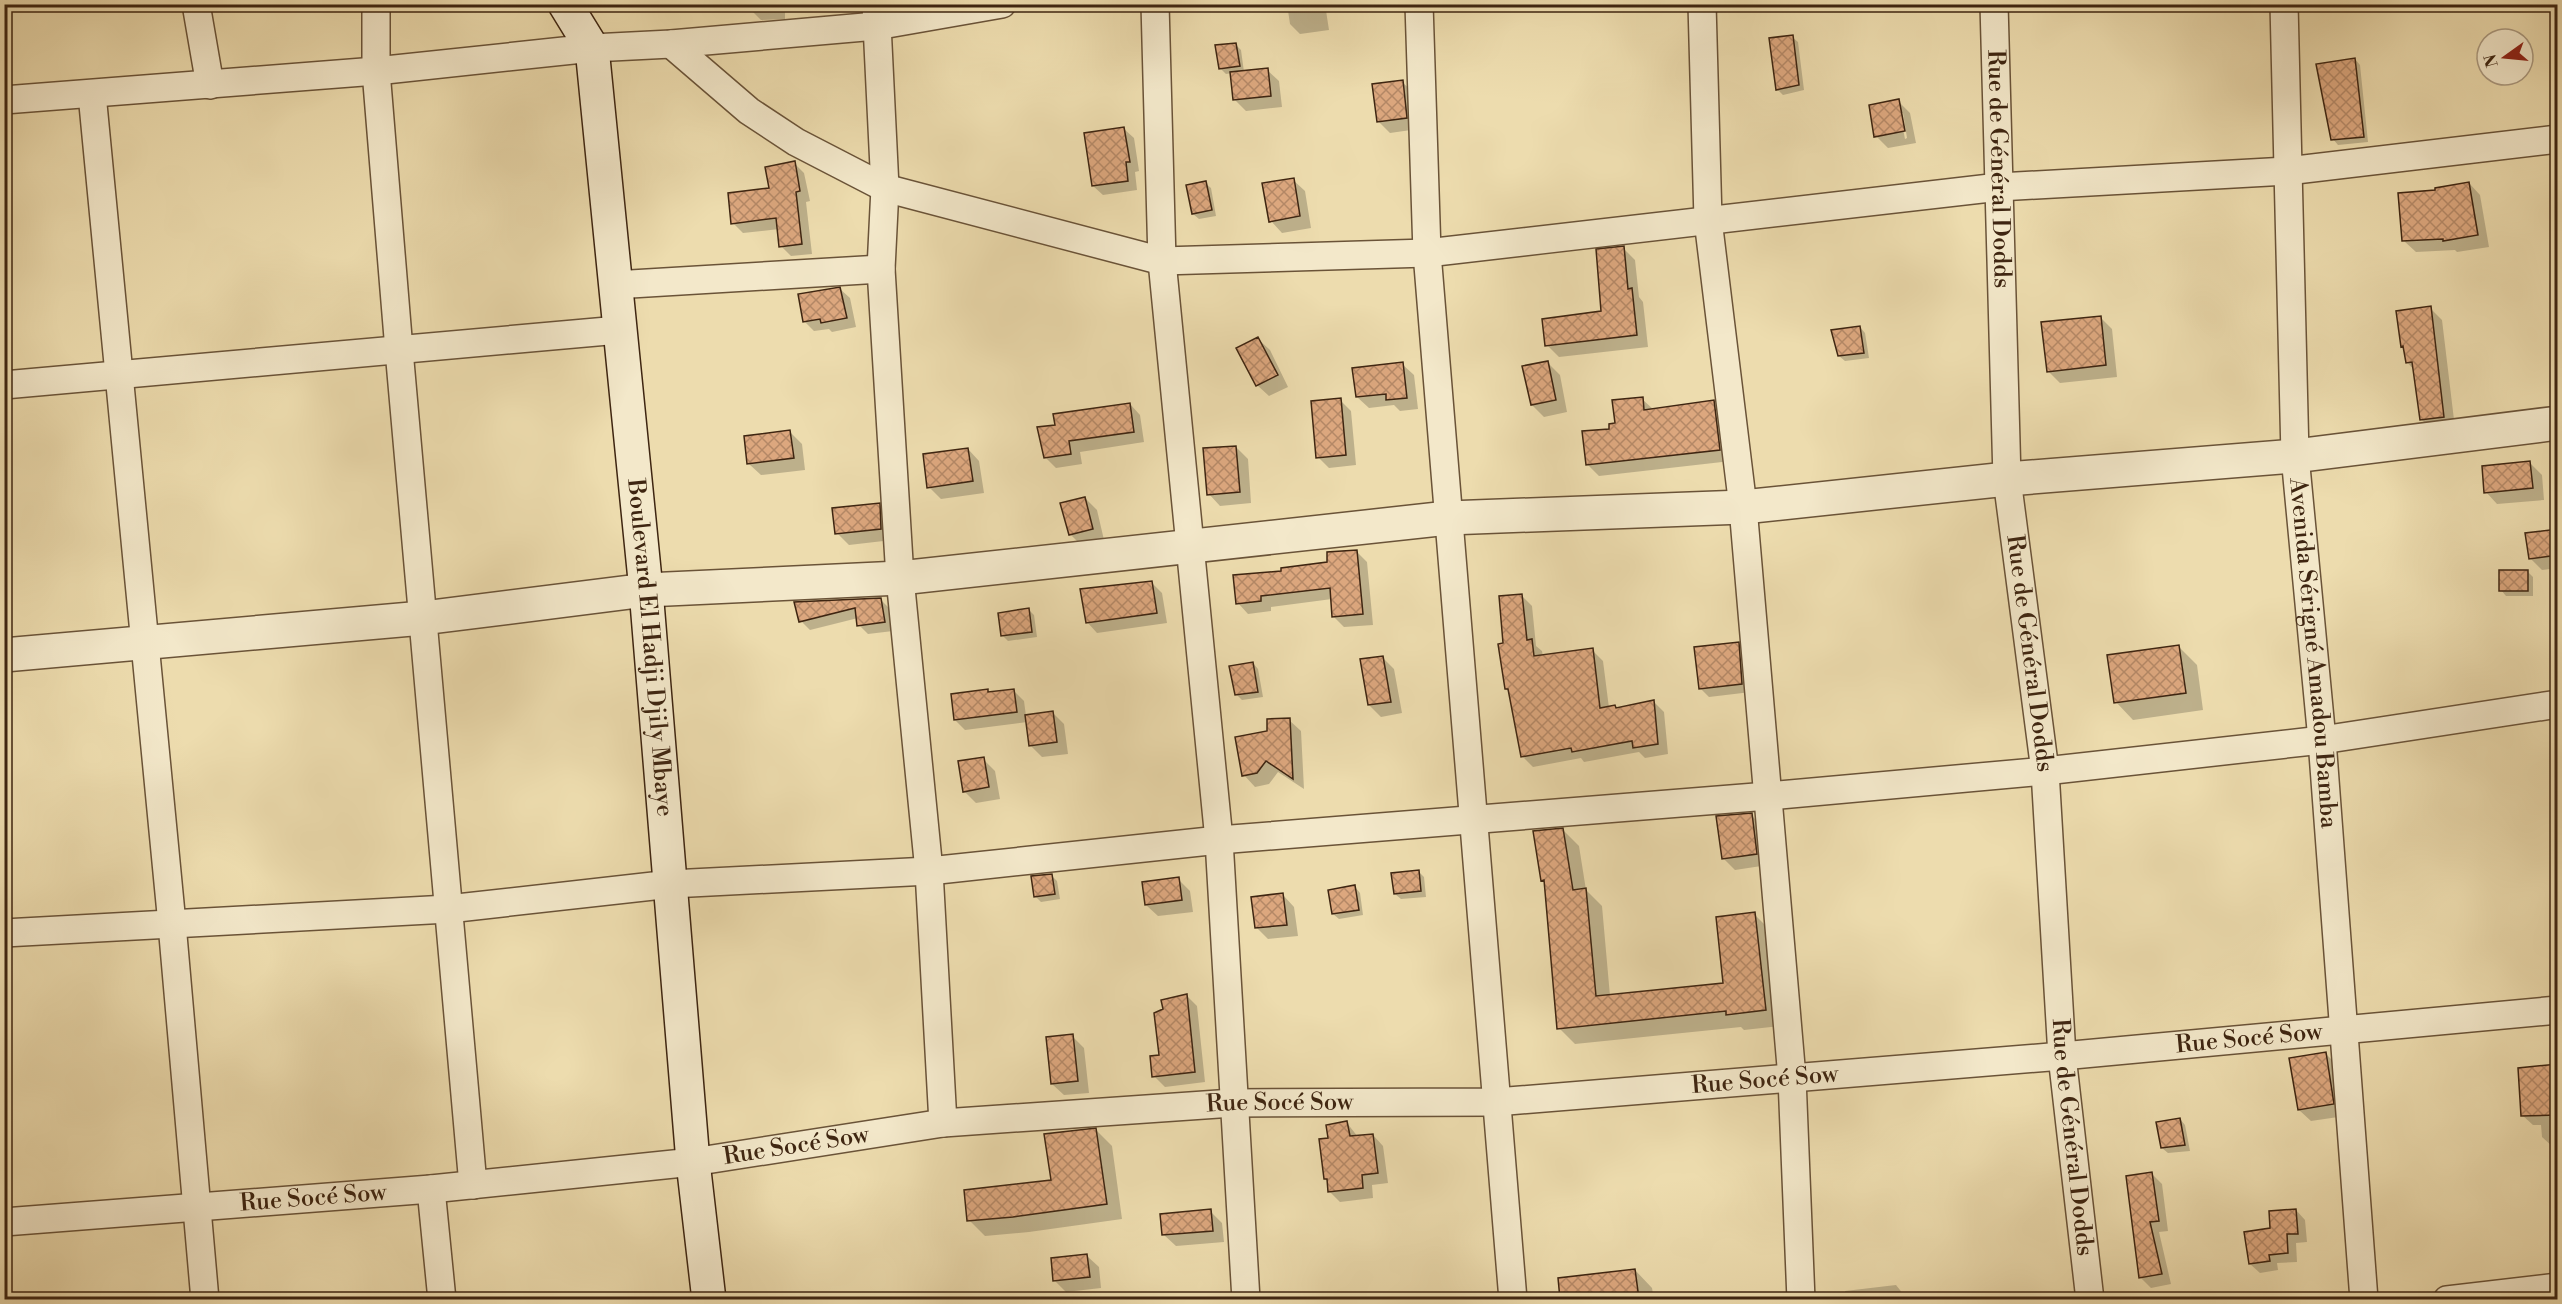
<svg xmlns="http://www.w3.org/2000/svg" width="2562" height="1304" viewBox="0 0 2562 1304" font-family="'Libre Bodoni',serif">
  <defs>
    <pattern id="building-cross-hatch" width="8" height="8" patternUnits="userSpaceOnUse" patternTransform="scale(1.5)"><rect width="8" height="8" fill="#dca77e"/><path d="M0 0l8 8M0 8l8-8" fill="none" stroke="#b48866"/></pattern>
  </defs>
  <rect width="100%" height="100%" fill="#eddcae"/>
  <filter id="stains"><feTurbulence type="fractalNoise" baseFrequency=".00333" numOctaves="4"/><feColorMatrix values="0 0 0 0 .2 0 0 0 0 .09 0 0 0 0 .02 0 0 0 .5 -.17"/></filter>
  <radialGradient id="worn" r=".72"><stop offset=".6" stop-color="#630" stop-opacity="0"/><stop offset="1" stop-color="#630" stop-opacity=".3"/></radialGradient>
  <!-- shadow -->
  <path fill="#0003" fill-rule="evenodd" d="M749,4H794V11H785V19L761,20L749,8Z
    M1287,4H1325L1329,30L1300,34L1290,24Z
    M1792,37L1798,42L1804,90L1783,95L1777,89Z
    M1236,45L1241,50L1244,72L1267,70L1279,81L1282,107L1246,111L1234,99L1232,73L1226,74L1220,68Z
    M2355,59L2360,65L2368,142L2338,145L2333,139Z
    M1402,82L1414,93L1418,129L1390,133L1378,121Z
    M1898,101L1910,113L1916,143L1888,148L1876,136ZM1900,113H1903L1907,138L1905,139Z
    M1124,129L1134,138L1139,171L1135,172L1137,190L1103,195L1093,186Z
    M794,163L804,173L810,201L806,202L812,254L791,256L781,246L779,229L743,233L733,223L771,189Z
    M1293,180L1305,191L1311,228L1282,233L1271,221Z
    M1205,183L1211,188L1216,216L1199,219L1193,214Z
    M2469,183L2480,195L2489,247L2457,252L2455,250L2416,252L2404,241L2437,192Z
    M1623,248L1635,260L1639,297L1643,302L1648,347L1559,357L1547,345L1603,312Z
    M840,289L850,298L856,327L832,332L829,329L814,331L804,321Z
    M2430,308L2442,320L2455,428L2433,431L2421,419L2414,370L2407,362L2405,349L2402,346Z
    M2100,317L2112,329L2117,377L2060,383L2048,371Z
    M1860,327L1865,333L1869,358L1845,361L1839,356Z
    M1258,339L1270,350L1288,387L1269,396L1257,385Z
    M1548,363L1560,375L1567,412L1544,417L1532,405Z
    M1402,364L1414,375L1418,409L1400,411L1394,405L1369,408L1357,397Z
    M1642,399L1654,410L1714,401L1725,413L1731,461L1599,476L1588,465L1611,430Z
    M1340,400L1351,411L1356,465L1329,468L1318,457Z
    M1130,404L1140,415L1144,442L1080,452L1082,464L1056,468L1045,457L1056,426Z
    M790,432L802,444L805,470L761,475L749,464Z
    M1236,447L1248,459L1251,503L1220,506L1209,494Z
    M968,449L979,461L984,493L941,499L929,487Z
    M2530,463L2542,475L2544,500L2497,504L2486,492Z
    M1085,498L1097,510L1104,540L1082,546L1070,534Z
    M879,504L891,516L892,540L849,545L837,533Z
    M2558,531V568L2542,570L2530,558Z
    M1356,551L1367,562L1373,625L1344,627L1334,617L1332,599L1271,607V611L1248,614L1238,603L1283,572L1329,564Z
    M2527,571L2533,577V596H2506L2501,590Z
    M1151,582L1162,593L1167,623L1097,633L1087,622Z
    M1521,595L1532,606L1536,646L1542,651L1543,657L1592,650L1603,661L1609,708L1617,709L1654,702L1664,712L1668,754L1645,758L1639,752L1584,762L1581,758L1533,767L1522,756L1511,693L1506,689L1505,644Z
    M880,599L890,609L893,631L868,634L859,625L858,618L810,630L801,621Z
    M1029,610L1034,615L1037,637L1008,641L1003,636Z
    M1738,643L1747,652L1751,692L1709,697L1700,688Z
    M2179,647L2197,665L2203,710L2133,720L2116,702Z
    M1382,657L1394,669L1402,713L1381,717L1369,705Z
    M1253,663L1258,669L1263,697L1242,700L1236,694Z
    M988,691L990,694L1014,691L1024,701L1026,716L1053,713L1064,724L1068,754L1042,757L1030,745L1027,722L965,730L955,720Z
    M1289,720L1301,731L1304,789L1278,772L1269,784L1255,787L1244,775L1269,732Z
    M983,759L995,771L1000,799L976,803L964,791Z
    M1751,815L1763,827L1768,865L1735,870L1723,858Z
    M1563,830L1579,846L1586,890L1602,906L1610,996L1725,984L1754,914L1770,930L1781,1026L1744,1030L1741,1027L1575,1044L1559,1028L1546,884L1542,880Z
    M1419,872L1424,877L1426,897L1401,899L1395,894Z
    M1051,875L1057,881L1060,899L1041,902L1036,897Z
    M1178,879L1190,891L1193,912L1158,916L1146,905Z
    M1355,887L1360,893L1363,915L1339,919L1333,914Z
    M1283,895L1294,907L1298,936L1268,939L1256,927Z
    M1187,996L1197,1006L1205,1082L1165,1087L1154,1076Z
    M1072,1036L1084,1048L1089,1093L1064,1095L1052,1084Z
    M2325,1053L2337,1065L2345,1116L2311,1121L2299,1110Z
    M2558,1066V1147H2553L2542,1137L2541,1125H2533L2522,1115Z
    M2180,1119L2185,1125L2190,1151L2168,1153L2162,1148Z
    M1347,1123L1358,1137L1373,1135L1383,1146L1388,1183L1372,1185L1373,1198L1340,1202L1329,1191L1328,1182L1325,1178L1330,1140Z
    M1096,1130L1112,1146L1122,1219L1029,1232L985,1236L969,1220L1053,1181Z
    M2152,1174L2162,1184L2168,1231L2159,1232L2171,1284L2151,1288L2141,1278Z
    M2296,1210L2305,1220L2307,1242L2296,1243L2297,1262L2277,1263L2278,1270L2260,1273L2250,1264L2271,1229Z
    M1210,1211L1222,1223L1224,1242L1176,1246L1164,1235Z
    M1087,1256L1099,1267L1101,1288L1066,1292L1054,1280Z
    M1635,1270L1652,1288L1654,1300H1562L1559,1279Z
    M1896,1285L1908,1300H1846L1845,1291Z"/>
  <!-- building -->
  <path fill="url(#building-cross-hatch)" stroke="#3e2511" stroke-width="1.5" d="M1793,35L1799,85L1776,90L1769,38Z
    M1236,43L1240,66L1219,69L1215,45Z
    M2355,58L2364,137L2331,140L2316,64Z
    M1268,68L1271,96L1233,100L1230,72Z
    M1403,80L1407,118L1377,122L1372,84Z
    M1899,99L1905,131L1874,137L1869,105Z
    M1124,127L1130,162H1126L1128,181L1092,186L1084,133Z
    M795,161L800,191L796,192L802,244L779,247L776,218L731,224L728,193L769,188L765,167Z
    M1294,178L1300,216L1269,222L1262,183Z
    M1206,181L1212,210L1192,214L1186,185Z
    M2469,182L2478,235L2443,241V239L2402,241L2398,193L2435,190V188Z
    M1624,246L1628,289L1632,288L1637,335L1545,346L1542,319L1601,311L1596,249Z
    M840,287L847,318L821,323L820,319L803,322L798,294Z
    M2431,306L2444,417L2420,420L2412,362L2406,363L2403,346L2401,347L2396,311Z
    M2101,316L2106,365L2047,372L2041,322Z
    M1860,326L1864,353L1838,356L1831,330Z
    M1258,337L1278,375L1256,386L1236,348Z
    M1548,361L1556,400L1531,405L1522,366Z
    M1403,362L1407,398L1386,400V394L1356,397L1352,368Z
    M1643,397L1644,410L1714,400L1720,450L1586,465L1582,431L1609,429V424L1615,423L1612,400Z
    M1341,398L1346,455L1316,458L1311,401Z
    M1130,403L1134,432L1069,441L1071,454L1044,458L1037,427L1055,425L1053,414Z
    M790,430L794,458L747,464L744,436Z
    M1236,446L1240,492L1207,495L1203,448Z
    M968,448L973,481L927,488L923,454Z
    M2530,461L2533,488L2484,493L2482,466Z
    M1085,497L1093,529L1069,535L1060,503Z
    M880,503L881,529L835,534L832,508Z
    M2558,529V555L2529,559L2525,533Z
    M1357,550L1363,614L1332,617L1330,588L1261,596V601L1236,604L1233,575L1281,571V568L1327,562V552Z
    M2499,570H2528V591H2499Z
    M1152,581L1157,613L1086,623L1080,589Z
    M1522,594L1527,640L1532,639L1534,656L1593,648L1600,708L1615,705L1616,708L1654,700L1658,744L1633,748L1632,741L1572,752L1571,748L1521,757L1508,689H1505L1498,644L1503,643L1499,596Z
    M881,598L885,622L857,626L855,608L799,622L794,602Z
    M1029,608L1032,632L1001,636L998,613Z
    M1739,642L1742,684L1699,689L1694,647Z
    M2179,645L2186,693L2114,703L2107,655Z
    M1383,656L1391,702L1368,705L1360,659Z
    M1253,662L1258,692L1235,695L1229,666Z
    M988,689V692L1014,689L1017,712L954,720L951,694Z
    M1053,711L1057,742L1029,746L1025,715Z
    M1290,718L1293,779L1266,761L1257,773L1242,776L1235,737L1267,731V719Z
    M984,757L989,787L963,792L958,761Z
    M1752,813L1757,854L1722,859L1716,816Z
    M1563,828L1573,890L1586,888L1596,996L1723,983L1716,917L1755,912L1766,1010L1726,1015V1011L1557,1029L1544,880L1541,881L1533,831Z
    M1419,870L1421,891L1394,894L1391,873Z
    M1052,874L1055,894L1034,897L1031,876Z
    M1179,877L1182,900L1145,905L1142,882Z
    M1355,885L1359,910L1332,914L1328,890Z
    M1283,893L1287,925L1255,928L1251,897Z
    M1187,994L1195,1072L1152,1077L1150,1056L1159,1055L1154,1013L1163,1009L1161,1000Z
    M1073,1034L1078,1081L1051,1084L1046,1037Z
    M2326,1052L2334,1104L2298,1110L2289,1058Z
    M2558,1064V1115L2521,1116L2518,1068Z
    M2180,1118L2185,1145L2161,1148L2156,1122Z
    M1347,1121L1350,1136L1373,1134L1378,1173L1362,1175L1363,1188L1328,1192L1327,1179H1324L1319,1139L1328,1138L1326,1125Z
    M1096,1128L1107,1204L1013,1217L967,1221L964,1190L1051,1180L1044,1134Z
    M2152,1172L2159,1221L2150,1222L2162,1274L2139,1278L2126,1176Z
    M1211,1209L1213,1231L1162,1235L1160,1214Z
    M2296,1209L2298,1234H2287L2288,1253L2269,1255L2270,1261L2249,1264L2244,1232L2270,1228L2269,1211Z
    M1087,1254L1090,1277L1053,1281L1051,1258Z
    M1635,1269L1639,1299H1560L1558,1278Z"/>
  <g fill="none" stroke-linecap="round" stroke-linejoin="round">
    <!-- minor casing -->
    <g stroke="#6a5338" stroke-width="30">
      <g id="minor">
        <path d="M196,4L210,85"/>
        <path d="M376,4V71L399,350L473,1185"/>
        <path d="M876,4L885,188L881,269L900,578L929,871L943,1123"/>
        <path d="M1155,4L1162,261L1219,840L1246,1300"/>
        <path d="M1419,4L1427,253L1513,1300"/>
        <path d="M1702,4L1708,220L1743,507L1792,1078L1801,1300"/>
        <path id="s1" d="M1994,4L2007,479L2045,771L2062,1056L2090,1300"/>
        <path id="s2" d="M2284,4L2295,456L2322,740L2364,1300"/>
        <path d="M671,44L749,111L796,142L885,188L1162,261L1427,253L1999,187L2287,171L2558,139"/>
        <path d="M92,94L172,924L205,1300"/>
        <path d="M4,100L376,71L592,48L671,44L876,26L1002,4"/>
        <path d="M614,285L881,269"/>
        <path d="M4,385L619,330"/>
        <path d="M4,933L448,909L671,884L929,871L1219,840L1768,796L2045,771L2322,740L2558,704"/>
        <path d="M431,1189L442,1300"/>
        <path id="s3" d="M4,1222L431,1189L693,1162L943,1123L1233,1103L1496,1102L2062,1056L2558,1010"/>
        <path d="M2447,1300L2558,1287"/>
      </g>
    </g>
    <!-- tertiary casing -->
    <g stroke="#6a5338" stroke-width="36">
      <path id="tertiary" d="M4,655L423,618L646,590L900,578L1448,518L1743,507L2007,479L2295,456L2558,423"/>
    </g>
    <!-- secondary casing -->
    <g stroke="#3e2511" stroke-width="36">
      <g id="secondary">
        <path id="s4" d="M565,4L592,48L646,590L693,1162L709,1300"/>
      </g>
    </g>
    <!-- minor -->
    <use href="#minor" stroke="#f3e8ca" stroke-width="27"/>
    <!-- tertiary -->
    <use href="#tertiary" stroke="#f3e8ca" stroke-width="33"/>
    <!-- secondary -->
    <use href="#secondary" stroke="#f3e8ca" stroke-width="33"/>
  </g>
  <g text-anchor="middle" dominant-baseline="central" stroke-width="4.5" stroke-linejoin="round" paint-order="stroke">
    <!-- street labels -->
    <g font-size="24" fill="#3e2511" stroke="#f3e8ca">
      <text stroke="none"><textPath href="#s1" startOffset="165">Rue de Général Dodds</textPath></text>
      <text stroke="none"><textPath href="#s4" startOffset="654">Boulevard El Hadji Djily Mbaye</textPath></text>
      <text stroke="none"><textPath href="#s1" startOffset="651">Rue de Général Dodds</textPath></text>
      <text stroke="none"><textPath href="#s2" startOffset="650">Avenida Sérigné Amadou Bamba</textPath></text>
      <text stroke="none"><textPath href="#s3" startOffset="2254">Rue Socé Sow</textPath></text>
      <text stroke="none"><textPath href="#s3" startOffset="1768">Rue Socé Sow</textPath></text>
      <text stroke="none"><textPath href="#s3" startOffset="1282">Rue Socé Sow</textPath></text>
      <text stroke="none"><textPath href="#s1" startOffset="1137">Rue de Général Dodds</textPath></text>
      <text stroke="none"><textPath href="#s3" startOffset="796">Rue Socé Sow</textPath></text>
      <text stroke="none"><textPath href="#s3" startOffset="310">Rue Socé Sow</textPath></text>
    </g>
  </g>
  <!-- margin -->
  <rect width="2562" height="1304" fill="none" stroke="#eddcae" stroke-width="24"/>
  <rect x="6" y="6" width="2550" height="1292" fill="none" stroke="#3e2511" stroke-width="3"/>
  <rect x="12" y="12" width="2538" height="1280" fill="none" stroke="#3e2511" stroke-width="1.5"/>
  <!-- north arrow -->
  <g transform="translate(2505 57) rotate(255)"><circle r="28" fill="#f3e8ca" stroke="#ab9a80" stroke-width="1.5"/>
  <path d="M0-4.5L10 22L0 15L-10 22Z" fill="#8f2418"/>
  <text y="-9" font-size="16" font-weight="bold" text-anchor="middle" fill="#3e2511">N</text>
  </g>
  <rect width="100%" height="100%" filter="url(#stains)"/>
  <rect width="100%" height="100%" fill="url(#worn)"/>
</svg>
